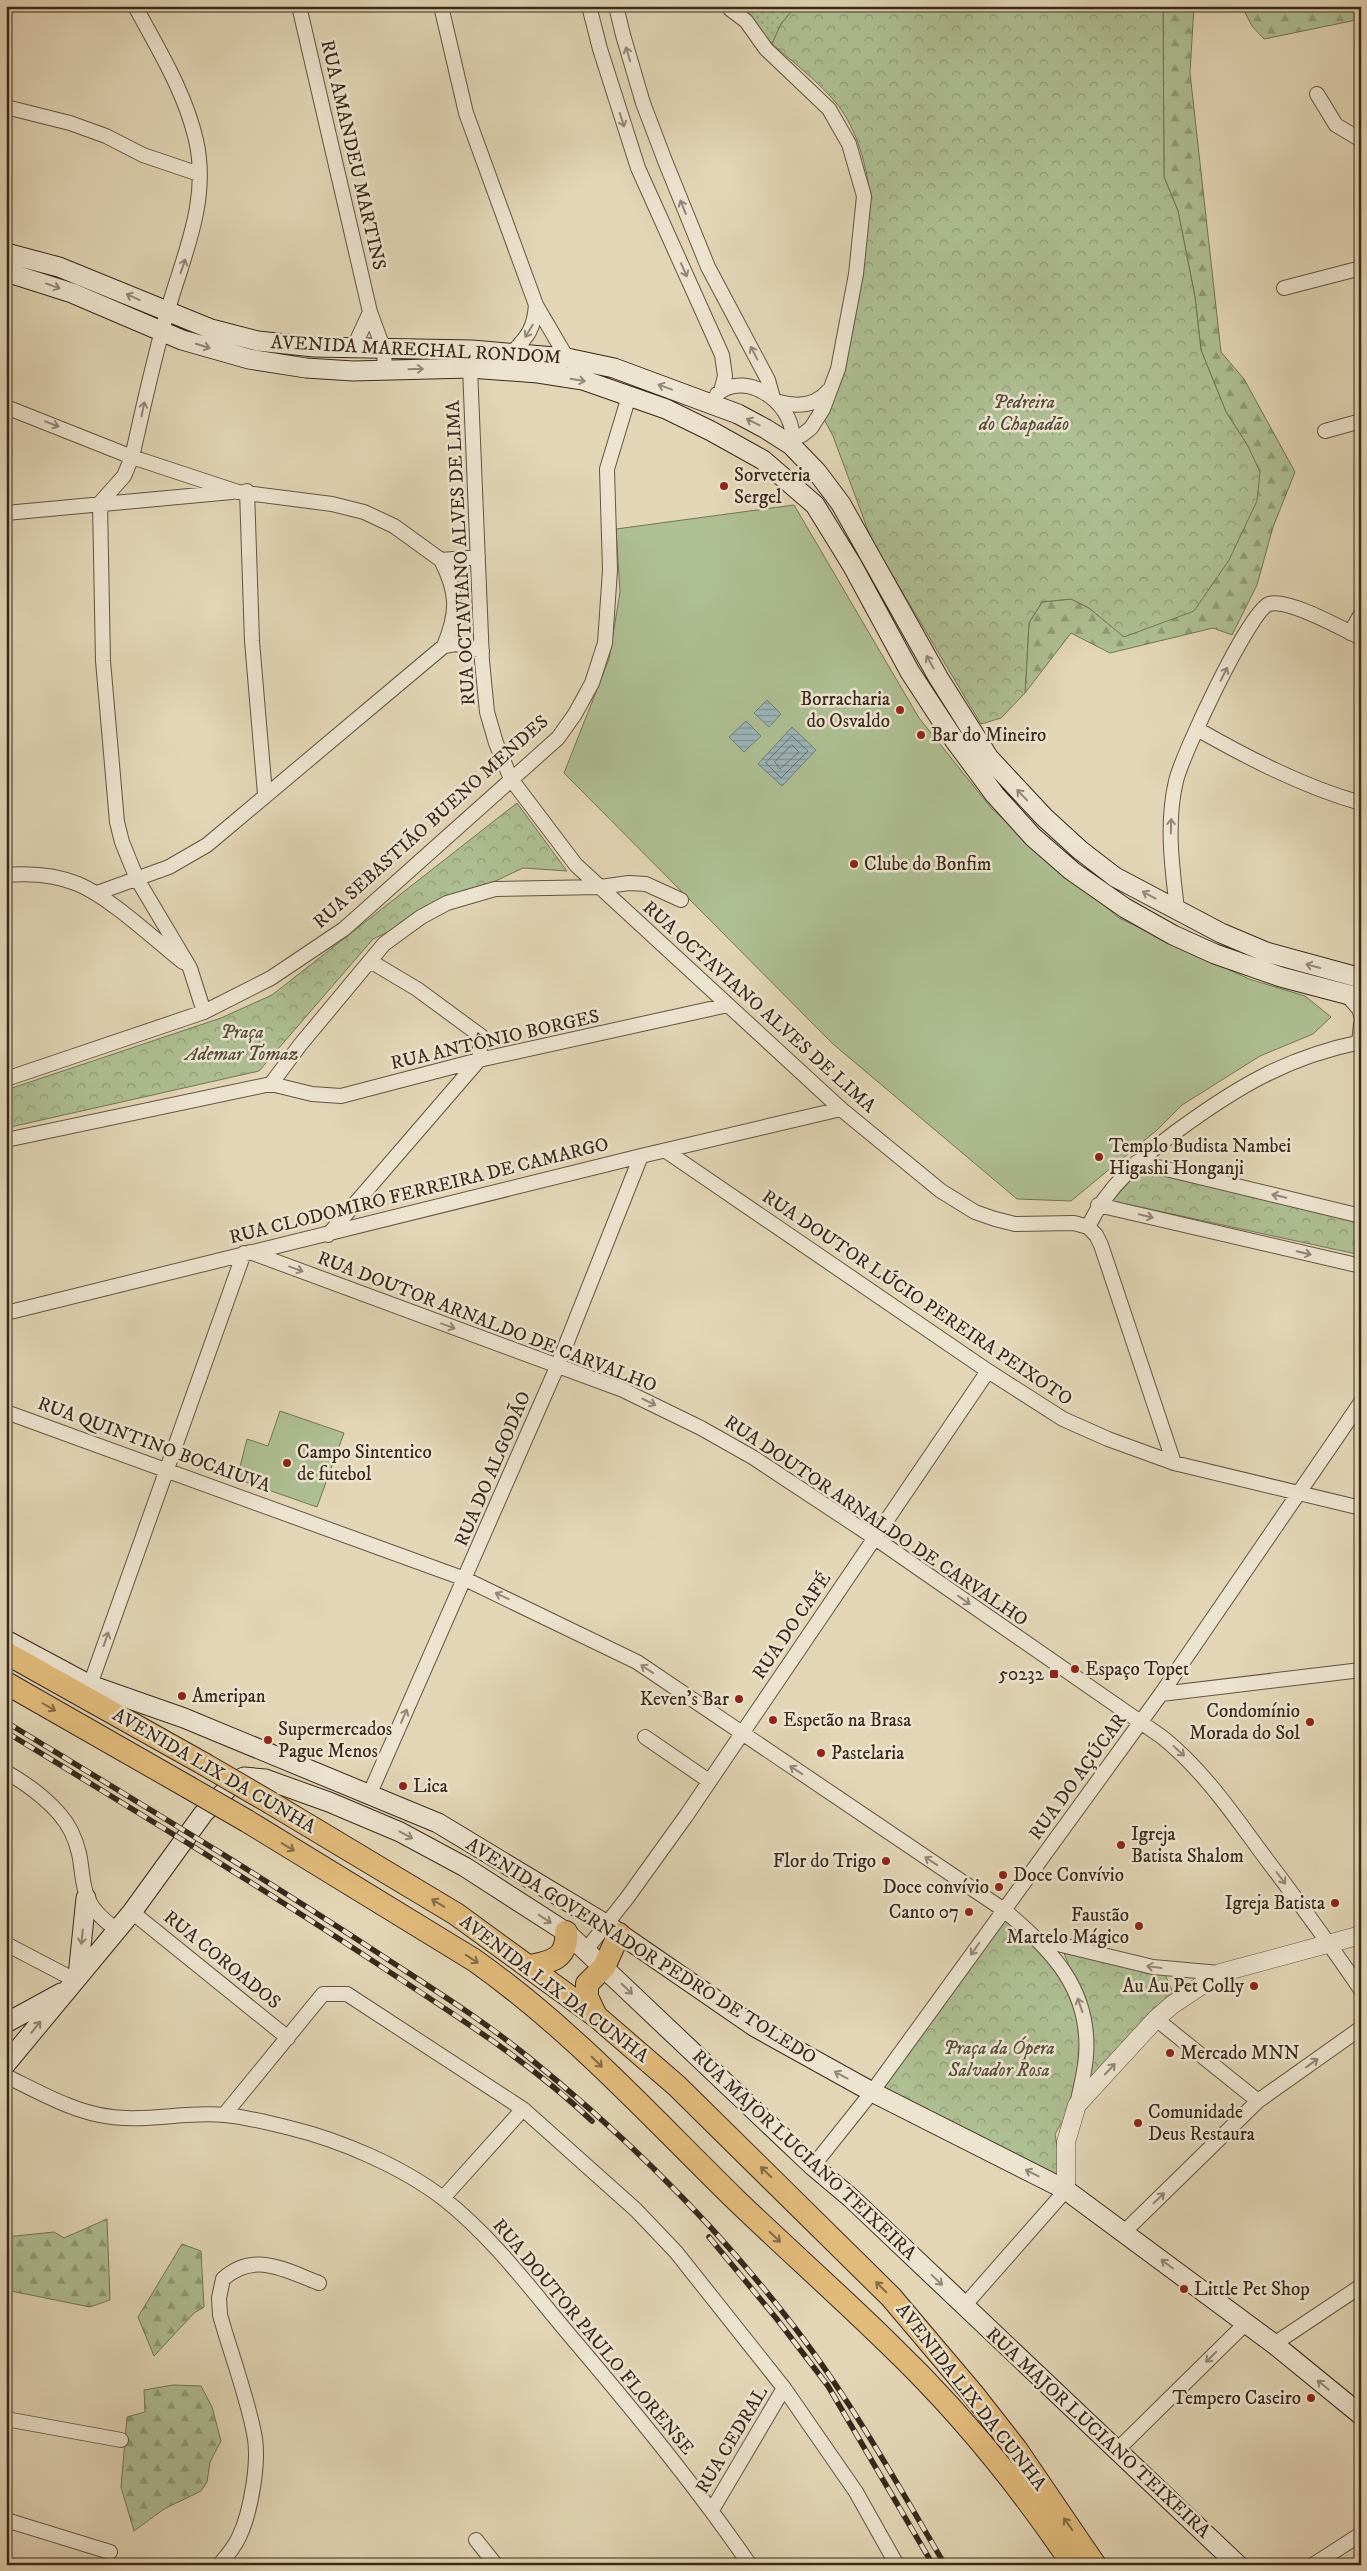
<svg xmlns="http://www.w3.org/2000/svg" width="1367" height="2571" viewBox="0 0 1367 2571" font-family="'IM FELL DW Pica',serif">
  <defs>
    <pattern id="grass-dots" width="8" height="8" patternUnits="userSpaceOnUse" patternTransform="scale(1.25)"><rect width="8" height="8" fill="#aebf93"/><path d="M2 2h.1M6 6h.1" fill="none" stroke="#8f9b77" stroke-width="1.8" stroke-linecap="round"/></pattern>
    <pattern id="forest-firs" width="22" height="20" patternUnits="userSpaceOnUse" patternTransform="scale(1.25)"><rect width="22" height="20" fill="#aebf93"/><path d="M5 1l3.5 6h-7zM16 11l3.5 6h-7z" fill="#8f9b77"/></pattern>
    <pattern id="park-crowns" width="20" height="18" patternUnits="userSpaceOnUse" patternTransform="scale(1.25)"><rect width="20" height="18" fill="#aebf93"/><path d="M2 6a3 3 0 1 1 6 0M12 15a3 3 0 1 1 6 0" fill="none" stroke="#8f9b77"/></pattern>
    <pattern id="water-rules" width="6" height="5" patternUnits="userSpaceOnUse" patternTransform="scale(1.25)"><rect width="6" height="5" fill="#9cb6ba"/><path d="M0 2.5h6" fill="none" stroke="#809496"/></pattern>
  </defs>
  <rect width="100%" height="100%" fill="#e3d6b6"/>
  <filter id="stains"><feTurbulence type="fractalNoise" baseFrequency=".004" numOctaves="4"/><feColorMatrix values="0 0 0 0 .2 0 0 0 0 .09 0 0 0 0 .02 0 0 0 .5 -.17"/></filter>
  <radialGradient id="worn" r=".72"><stop offset=".6" stop-color="#630" stop-opacity="0"/><stop offset="1" stop-color="#630" stop-opacity=".3"/></radialGradient>
  <!-- grass -->
  <path fill="url(#grass-dots)" stroke="#737457" d="M740,6H796L781,24L772,44Z"/>
  <!-- forest -->
  <path fill="url(#forest-firs)" stroke="#737457" d="M1163,6H1194L1190,73L1221,352L1244,379L1295,472L1273,527L1257,585L1232,635L1213,628L1110,653L1071,633L1025,693L1029,623L1042,602L1071,599L1089,608L1125,637L1248,446L1226,412L1201,350L1195,297L1178,211L1164,177Z
    M1361,6V19L1264,39L1252,26L1242,7Z
    M107,2219L110,2300L90,2307L6,2290V2237L54,2232L64,2238Z
    M182,2244L201,2251L204,2307L194,2313L154,2356L138,2317Z
    M173,2385L201,2386L212,2407L221,2441L210,2462L207,2482L201,2491L164,2509L134,2531L121,2487L127,2417L145,2412L144,2390Z"/>
  <!-- park -->
  <path fill="url(#park-crowns)" stroke="#737457" d="M796,6H1163L1164,177L1178,211L1195,297L1201,350L1226,412L1248,446L1260,472L1257,501L1229,560L1194,611L1124,637L1089,608L1071,599L1042,602L1029,623L1025,693L1001,718L981,724L872,541L833,436L824,419L870,200C868,169 857,129 837,104C819,82 794,63 772,44L781,24Z
    M517,803L567,871L523,868L373,939L259,1071L6,1128V1090L221,1018L272,995Z
    M1140,1170L1361,1221V1255L1112,1201Z
    M1002,1920L1024,1930L1042,1946L1075,1998L1080,2039L1076,2084L1072,2105L1055,2134L1064,2184L883,2087Z
    M1064,1953L1164,1972L1174,1995L1089,2081L1081,1997Z"/>
  <!-- pitch -->
  <path fill="#aebf93" stroke="#737457" d="M794,505L919,718L992,809L1119,918L1249,979L1305,996L1331,1017L1313,1034L1260,1056L1182,1105L1157,1130L1071,1201L1017,1199L833,1044L564,773L609,659L620,592L616,529Z
    M280,1411L344,1433L317,1507L237,1479L247,1439L268,1446Z"/>
  <!-- water -->
  <path fill="url(#water-rules)" stroke="#747d7a" d="M767,700L781,714L769,727L754,713Z
    M746,721L761,736L744,752L729,737Z
    M792,727L816,750L782,786L758,764Z"/>
  <g fill="none" stroke-linecap="round" stroke-linejoin="round">
    <!-- shore -->
    <path stroke="#6a6f6a" stroke-width="1" d="M792,736L808,751L781,778L766,763Z
      M792,745L799,752L780,769L775,762Z"/>
    <!-- minor casing -->
    <g stroke="#635442" stroke-width="16">
      <path id="minor" d="M135,6C158,49 185,92 196,140C210,201 183,256 167,313C153,361 143,409 132,457L124,476L100,503L103,661L117,822L122,842L137,879L190,968L204,1012
        M299,6L370,312L384,350L385,370
        M441,6L466,113L536,305L567,358
        M589,6L600,49L638,168L722,355L725,376L721,391
        M616,6L623,35L643,103L665,161L708,267L768,380L773,398
        M730,6V9L746,21L766,49L829,109L849,144L864,196L856,274L838,369L823,409L811,428L802,435L793,438
        M1317,94L1336,125L1361,140
        M6,107L70,123L106,136L143,155L199,174
        M1284,288L1361,268
        M353,349L370,312
        M512,353C528,336 534,329 536,305
        M470,368L482,661L487,712L496,743L511,779L576,865L841,1109L941,1191L975,1212L995,1219L1015,1224L1074,1223L1088,1227C1108,1185 1140,1159 1177,1131C1237,1087 1287,1057 1361,1042
        M717,394C748,367 801,409 791,445
        M779,402C797,407 816,406 829,390
        M6,407L132,457L238,492L332,504L364,512L394,526L441,560L478,557
        M1325,431L1361,421
        M247,491L252,641L265,794
        M6,513L232,492
        M441,560C458,593 458,612 444,646
        M1350,633L1361,614
        M1197,729C1248,758 1304,787 1361,803
        M6,875C30,873 56,875 78,884C111,898 154,939 183,962
        M97,893L169,867L207,845L444,646L456,644L482,651
        M1177,909C1172,867 1166,823 1176,781C1182,755 1249,611 1269,604C1288,598 1343,629 1361,638
        M1346,994L1359,1009L1361,1015
        M1359,1043L1361,1024
        M6,1079L204,1012L271,978L344,929L558,738L575,714L592,683L605,643L610,570L607,469L629,396
        M271,1084L312,1094L341,1096L479,1060L728,1005
        M6,1140L271,1084L300,1045L384,944L421,917L447,903L495,889L600,887L629,883L646,884L681,900
        M666,1151L988,1371L1063,1419L1108,1439L1174,1463L1361,1508
        M1137,1162L1361,1216
        M1098,1205L1361,1266
        M1088,1227L1096,1235L1101,1245L1174,1463
        M328,1235L479,1060L481,1036L417,989L370,961
        M250,1252L623,1390L701,1428L754,1458L875,1538L1162,1737C1202,1769 1231,1811 1261,1852C1295,1897 1329,1943 1361,1990
        M6,1313L641,1156L841,1109
        M6,1412L465,1579L637,1662L1004,1910C1051,1949 1091,1989 1086,2056C1085,2072 1080,2089 1077,2105
        M90,1685L244,1253
        M1161,1694L1361,1670
        M645,1737L709,1781
        M6,1772C29,1785 59,1807 71,1831C92,1873 68,1896 116,1929
        M370,1793L557,1367L641,1156
        M132,1912L288,2038
        M1041,1940L1153,1967L1220,1973
        M6,1944L75,1980
        M586,1950L627,1898L686,1816L988,1371
        M1156,2019L1258,2101
        M6,2076C39,2092 75,2113 112,2117C149,2122 188,2111 225,2115C247,2117 269,2123 290,2128C340,2140 403,2167 444,2199C496,2240 535,2295 578,2345C638,2416 697,2488 750,2565
        M224,2115L323,1994H347L523,2109L636,2210L676,2252L784,2388L856,2492L897,2565
        M813,2166L872,2092L1161,1694L1361,1402
        M443,2198L523,2109
        M1124,2232L1258,2101L1361,2028
        M964,2306L1066,2190
        M1274,2344L1361,2286
        M6,2419L121,2440
        M1117,2450L1246,2323
        M712,2510L784,2388
        M6,2520L110,2552
        M476,2540L496,2565
        M219,2565C227,2556 234,2548 239,2537C251,2512 260,2460 254,2433C246,2393 231,2354 220,2315L219,2298L223,2279C254,2251 285,2270 319,2283
        M1313,2565L1361,2534"/>
    </g>
    <!-- tertiary casing -->
    <g stroke="#635442" stroke-width="19">
      <path id="tertiary" d="M1066,2190V2142L1077,2105L1156,2019L1172,2005L1220,1973L1361,1935"/>
    </g>
    <!-- secondary casing -->
    <g stroke="#38281b" stroke-width="21">
      <path id="secondary" d="M6,253L59,267L211,329L258,341L314,347L472,350L567,358L614,368L738,414L766,429L791,445L817,472L841,504L938,677L989,758L1044,817L1080,850L1115,877L1221,933L1266,952L1361,978
        M6,272L72,293L182,340L249,359L306,368L353,371L470,368L538,373L583,380L666,409L711,431L763,460L815,505L852,565L910,672L955,741L995,795L1033,837L1072,871L1125,908L1173,935L1215,954L1281,977L1361,998
        M6,1640L90,1685L184,1718L438,1823L607,1925L755,2027L872,2092L1066,2190L1274,2344L1361,2415
        M78,1976L86,1898
        M6,2023L61,1993
        M6,2064L132,1912L203,1814L235,1781L244,1777L265,1779L329,1802L400,1832L465,1867L566,1932L813,2166L851,2198L1238,2565"/>
    </g>
    <!-- trunk casing -->
    <g stroke="#38281b" stroke-width="24">
      <path id="trunk" d="M6,1653L204,1764
        M6,1683L188,1787
        M271,1803L456,1914L596,2016L677,2086L891,2297L973,2394L1016,2449L1095,2565
        M247,1821L474,1960C572,2029 651,2117 736,2200C787,2249 839,2295 889,2344C958,2410 1020,2486 1073,2565
        M530,1966C552,1962 568,1958 566,1932
        M596,2016L587,1997V1984L604,1967L619,1934"/>
    </g>
    <!-- minor -->
    <use href="#minor" stroke="#ede4d0" stroke-width="14"/>
    <!-- tertiary -->
    <use href="#tertiary" stroke="#ede4d0" stroke-width="18"/>
    <!-- secondary -->
    <use href="#secondary" stroke="#ede4d0" stroke-width="19"/>
    <!-- trunk -->
    <use href="#trunk" stroke="#e2bb7b" stroke-width="22"/>
    <!-- rail casing -->
    <g stroke="#38281b" stroke-width="5.5">
      <path id="rail" d="M6,1722C131,1798 256,1873 378,1953C428,1986 480,2018 527,2056C621,2132 710,2219 785,2315C847,2393 895,2480 945,2565
        M6,1732C134,1810 263,1888 388,1971C458,2017 531,2063 592,2121
        M709,2237L776,2318L828,2386L933,2565"/>
    </g>
    <!-- rail -->
    <use href="#rail" stroke="#ede4d0" stroke-width="4" stroke-dasharray="11" stroke-linecap="butt"/>
    <!-- trunk-bridge casing -->
    <g stroke="#38281b" stroke-width="24" stroke-linecap="butt">
      <path id="trunk-bridge" d="M204,1764L271,1803
        M188,1787L247,1821"/>
    </g>
    <!-- trunk-bridge -->
    <use href="#trunk-bridge" stroke="#e2bb7b" stroke-width="22"/>
  </g>
  <!-- one-way arrows -->
  <defs><path id="oneway-shaft" d="M-6 0H5M1.5-3L5.5 0L1.5 3" fill="none" stroke-width="1.6" stroke-linecap="round" stroke-linejoin="round" transform="scale(1.25)"/></defs>
  <g stroke="#928676">
    <use href="#oneway-shaft" transform="translate(628 54) rotate(-107)"/>
    <use href="#oneway-shaft" transform="translate(622 120) rotate(72)"/>
    <use href="#oneway-shaft" transform="translate(683 207) rotate(-112)"/>
    <use href="#oneway-shaft" transform="translate(183 266) rotate(-71)"/>
    <use href="#oneway-shaft" transform="translate(684 270) rotate(66)"/>
    <use href="#oneway-shaft" transform="translate(53 286) rotate(20)"/>
    <use href="#oneway-shaft" transform="translate(133 297) rotate(-156)"/>
    <use href="#oneway-shaft" transform="translate(529 331) rotate(121)"/>
    <use href="#oneway-shaft" transform="translate(203 346) rotate(17)"/>
    <use href="#oneway-shaft" transform="translate(754 353) rotate(-118)"/>
    <use href="#oneway-shaft" transform="translate(416 369) rotate(-2)"/>
    <use href="#oneway-shaft" transform="translate(578 380) rotate(10)"/>
    <use href="#oneway-shaft" transform="translate(665 387) rotate(-160)"/>
    <use href="#oneway-shaft" transform="translate(143 409) rotate(-78)"/>
    <use href="#oneway-shaft" transform="translate(753 422) rotate(-153)"/>
    <use href="#oneway-shaft" transform="translate(52 424) rotate(21)"/>
    <use href="#oneway-shaft" transform="translate(930 662) rotate(-119)"/>
    <use href="#oneway-shaft" transform="translate(1224 674) rotate(-63)"/>
    <use href="#oneway-shaft" transform="translate(1022 795) rotate(-134)"/>
    <use href="#oneway-shaft" transform="translate(1171 826) rotate(-89)"/>
    <use href="#oneway-shaft" transform="translate(1149 895) rotate(-152)"/>
    <use href="#oneway-shaft" transform="translate(1313 966) rotate(-165)"/>
    <use href="#oneway-shaft" transform="translate(1279 1196) rotate(-166)"/>
    <use href="#oneway-shaft" transform="translate(1146 1216) rotate(13)"/>
    <use href="#oneway-shaft" transform="translate(1304 1253) rotate(13)"/>
    <use href="#oneway-shaft" transform="translate(296 1269) rotate(20)"/>
    <use href="#oneway-shaft" transform="translate(448 1326) rotate(20)"/>
    <use href="#oneway-shaft" transform="translate(649 1402) rotate(26)"/>
    <use href="#oneway-shaft" transform="translate(502 1596) rotate(-155)"/>
    <use href="#oneway-shaft" transform="translate(964 1600) rotate(35)"/>
    <use href="#oneway-shaft" transform="translate(106 1639) rotate(-71)"/>
    <use href="#oneway-shaft" transform="translate(647 1669) rotate(-146)"/>
    <use href="#oneway-shaft" transform="translate(404 1716) rotate(-66)"/>
    <use href="#oneway-shaft" transform="translate(1179 1751) rotate(42)"/>
    <use href="#oneway-shaft" transform="translate(796 1770) rotate(-146)"/>
    <use href="#oneway-shaft" transform="translate(406 1835) rotate(28)"/>
    <use href="#oneway-shaft" transform="translate(931 1861) rotate(-146)"/>
    <use href="#oneway-shaft" transform="translate(1281 1878) rotate(53)"/>
    <use href="#oneway-shaft" transform="translate(545 1919) rotate(33)"/>
    <use href="#oneway-shaft" transform="translate(82 1937) rotate(96)"/>
    <use href="#oneway-shaft" transform="translate(975 1949) rotate(126)"/>
    <use href="#oneway-shaft" transform="translate(1154 1967) rotate(-172)"/>
    <use href="#oneway-shaft" transform="translate(627 1989) rotate(44)"/>
    <use href="#oneway-shaft" transform="translate(1080 2005) rotate(-109)"/>
    <use href="#oneway-shaft" transform="translate(36 2027) rotate(-51)"/>
    <use href="#oneway-shaft" transform="translate(1312 2063) rotate(-36)"/>
    <use href="#oneway-shaft" transform="translate(1110 2069) rotate(-47)"/>
    <use href="#oneway-shaft" transform="translate(841 2075) rotate(-152)"/>
    <use href="#oneway-shaft" transform="translate(1032 2173) rotate(-153)"/>
    <use href="#oneway-shaft" transform="translate(1159 2198) rotate(-44)"/>
    <use href="#oneway-shaft" transform="translate(1167 2264) rotate(-143)"/>
    <use href="#oneway-shaft" transform="translate(937 2280) rotate(43)"/>
    <use href="#oneway-shaft" transform="translate(1211 2357) rotate(135)"/>
    <use href="#oneway-shaft" transform="translate(1323 2385) rotate(-141)"/>
  </g>
  <g stroke="#846a46">
    <use href="#oneway-shaft" transform="translate(49 1707) rotate(30)"/>
    <use href="#oneway-shaft" transform="translate(288 1847) rotate(31)"/>
    <use href="#oneway-shaft" transform="translate(438 1903) rotate(-149)"/>
    <use href="#oneway-shaft" transform="translate(472 1959) rotate(33)"/>
    <use href="#oneway-shaft" transform="translate(597 2062) rotate(44)"/>
    <use href="#oneway-shaft" transform="translate(766 2172) rotate(-136)"/>
    <use href="#oneway-shaft" transform="translate(775 2237) rotate(44)"/>
    <use href="#oneway-shaft" transform="translate(881 2287) rotate(-135)"/>
    <use href="#oneway-shaft" transform="translate(1068 2524) rotate(-125)"/>
  </g>
  <!-- markers -->
  <g fill="#8f2418" stroke="#ede4d0" stroke-width="2">
    <circle cx="724" cy="486" r="5"/>
    <circle cx="900" cy="710" r="5"/>
    <circle cx="921" cy="735" r="5"/>
    <circle cx="854" cy="864" r="5"/>
    <circle cx="1099" cy="1157" r="5"/>
    <circle cx="287" cy="1463" r="5"/>
    <circle cx="1075" cy="1669" r="5"/>
    <rect x="1049" y="1669" width="10" height="10" rx="2.5"/>
    <circle cx="182" cy="1696" r="5"/>
    <circle cx="739" cy="1699" r="5"/>
    <circle cx="773" cy="1720" r="5"/>
    <circle cx="1310" cy="1722" r="5"/>
    <circle cx="268" cy="1740" r="5"/>
    <circle cx="821" cy="1753" r="5"/>
    <circle cx="403" cy="1786" r="5"/>
    <circle cx="1121" cy="1845" r="5"/>
    <circle cx="886" cy="1861" r="5"/>
    <circle cx="1003" cy="1875" r="5"/>
    <circle cx="999" cy="1887" r="5"/>
    <circle cx="1335" cy="1903" r="5"/>
    <circle cx="969" cy="1912" r="5"/>
    <circle cx="1139" cy="1926" r="5"/>
    <circle cx="1254" cy="1986" r="5"/>
    <circle cx="1170" cy="2053" r="5"/>
    <circle cx="1138" cy="2123" r="5"/>
    <circle cx="1184" cy="2289" r="5"/>
    <circle cx="1311" cy="2398" r="5"/>
  </g>
  <g text-anchor="middle" dominant-baseline="central" stroke-width="5" stroke-linejoin="round" paint-order="stroke">
    <!-- street labels -->
    <g font-size="19" fill="#38281b" stroke="#ede4d0">
      <text transform="translate(353 155) rotate(77)">RUA AMANDEU MARTINS</text>
      <text transform="translate(416 350) rotate(3)">AVENIDA MARECHAL RONDOM</text>
      <text transform="translate(461 553) rotate(-93)">RUA OCTAVIANO ALVES DE LIMA</text>
      <text transform="translate(431 822) rotate(-42)">RUA SEBASTIÃO BUENO MENDES</text>
      <text transform="translate(759 1007) rotate(42)">RUA OCTAVIANO ALVES DE LIMA</text>
      <text transform="translate(495 1040) rotate(-13)">RUA ANTÔNIO BORGES</text>
      <text transform="translate(419 1191) rotate(-14)">RUA CLODOMIRO FERREIRA DE CAMARGO</text>
      <text transform="translate(917 1298) rotate(34)">RUA DOUTOR LÚCIO PEREIRA PEIXOTO</text>
      <text transform="translate(487 1322) rotate(21)">RUA DOUTOR ARNALDO DE CARVALHO</text>
      <text transform="translate(154 1445) rotate(20)">RUA QUINTINO BOCAIUVA</text>
      <text transform="translate(493 1469) rotate(-67)">RUA DO ALGODÃO</text>
      <text transform="translate(876 1521) rotate(34)">RUA DOUTOR ARNALDO DE CARVALHO</text>
      <text transform="translate(792 1626) rotate(-56)">RUA DO CAFÉ</text>
      <text transform="translate(214 1771) rotate(30)">AVENIDA LIX DA CUNHA</text>
      <text transform="translate(1078 1777) rotate(-54)">RUA DO AÇÚCAR</text>
      <text transform="translate(641 1951) rotate(32)">AVENIDA GOVERNADOR PEDRO DE TOLEDO</text>
      <text transform="translate(222 1960) rotate(39)">RUA COROADOS</text>
      <text transform="translate(554 1989) rotate(37)">AVENIDA LIX DA CUNHA</text>
      <text transform="translate(804 2155) rotate(43)">RUA MAJOR LUCIANO TEIXEIRA</text>
      <text transform="translate(593 2337) rotate(50)">RUA DOUTOR PAULO FLORENSE</text>
      <text transform="translate(971 2397) rotate(52)">AVENIDA LIX DA CUNHA</text>
      <text transform="translate(1098 2433) rotate(43)">RUA MAJOR LUCIANO TEIXEIRA</text>
      <text transform="translate(732 2440) rotate(-59)">RUA CEDRAL</text>
    </g>
    <!-- park labels -->
    <g font-size="19" font-style="italic" fill="#564e39" stroke="#ede4d0">
      <text x="1024" y="402">Pedreira<tspan x="1024" dy="22">do Chapadão</tspan></text>
      <text x="242" y="1032">Praça<tspan x="242" dy="22">Ademar Tomaz</tspan></text>
      <text x="999" y="2048">Praça da Ópera<tspan x="999" dy="22">Salvador Rosa</tspan></text>
    </g>
    <!-- poi labels -->
    <g font-size="19" fill="#38281b" stroke="#ede4d0" text-anchor="start">
      <text x="734" y="475">Sorveteria<tspan x="734" dy="22">Sergel</tspan></text>
      <text x="890" y="699" text-anchor="end">Borracharia<tspan x="890" dy="22">do Osvaldo</tspan></text>
      <text x="931" y="735">Bar do Mineiro</text>
      <text x="864" y="864">Clube do Bonfim</text>
      <text x="1109" y="1146">Templo Budista Nambei<tspan x="1109" dy="22">Higashi Honganji</tspan></text>
      <text x="297" y="1452">Campo Sintentico<tspan x="297" dy="22">de futebol</tspan></text>
      <text x="1085" y="1669">Espaço Topet</text>
      <text x="1044" y="1674" text-anchor="end">50232</text>
      <text x="192" y="1696">Ameripan</text>
      <text x="729" y="1699" text-anchor="end">Keven's Bar</text>
      <text x="1300" y="1711" text-anchor="end">Condomínio<tspan x="1300" dy="22">Morada do Sol</tspan></text>
      <text x="783" y="1720">Espetão na Brasa</text>
      <text x="278" y="1729">Supermercados<tspan x="278" dy="22">Pague Menos</tspan></text>
      <text x="831" y="1753">Pastelaria</text>
      <text x="413" y="1786">Lica</text>
      <text x="1131" y="1834">Igreja<tspan x="1131" dy="22">Batista Shalom</tspan></text>
      <text x="876" y="1861" text-anchor="end">Flor do Trigo</text>
      <text x="1013" y="1875">Doce Convívio</text>
      <text x="989" y="1887" text-anchor="end">Doce convívio</text>
      <text x="1325" y="1903" text-anchor="end">Igreja Batista</text>
      <text x="959" y="1912" text-anchor="end">Canto 07</text>
      <text x="1129" y="1915" text-anchor="end">Faustão<tspan x="1129" dy="22">Martelo Mágico</tspan></text>
      <text x="1244" y="1986" text-anchor="end">Au Au Pet Colly</text>
      <text x="1180" y="2053">Mercado MNN</text>
      <text x="1148" y="2112">Comunidade<tspan x="1148" dy="22">Deus Restaura</tspan></text>
      <text x="1194" y="2289">Little Pet Shop</text>
      <text x="1301" y="2398" text-anchor="end">Tempero Caseiro</text>
    </g>
  </g>
  <!-- margin -->
  <rect width="1367" height="2571" fill="none" stroke="#e3d6b6" stroke-width="25"/>
  <rect x="8" y="8" width="1352" height="2556" fill="none" stroke="#38281b" stroke-width="2.5"/>
  <rect x="12" y="12" width="1342" height="2546" fill="none" stroke="#38281b"/>
  <rect width="100%" height="100%" filter="url(#stains)"/>
  <rect width="100%" height="100%" fill="url(#worn)"/>
</svg>
